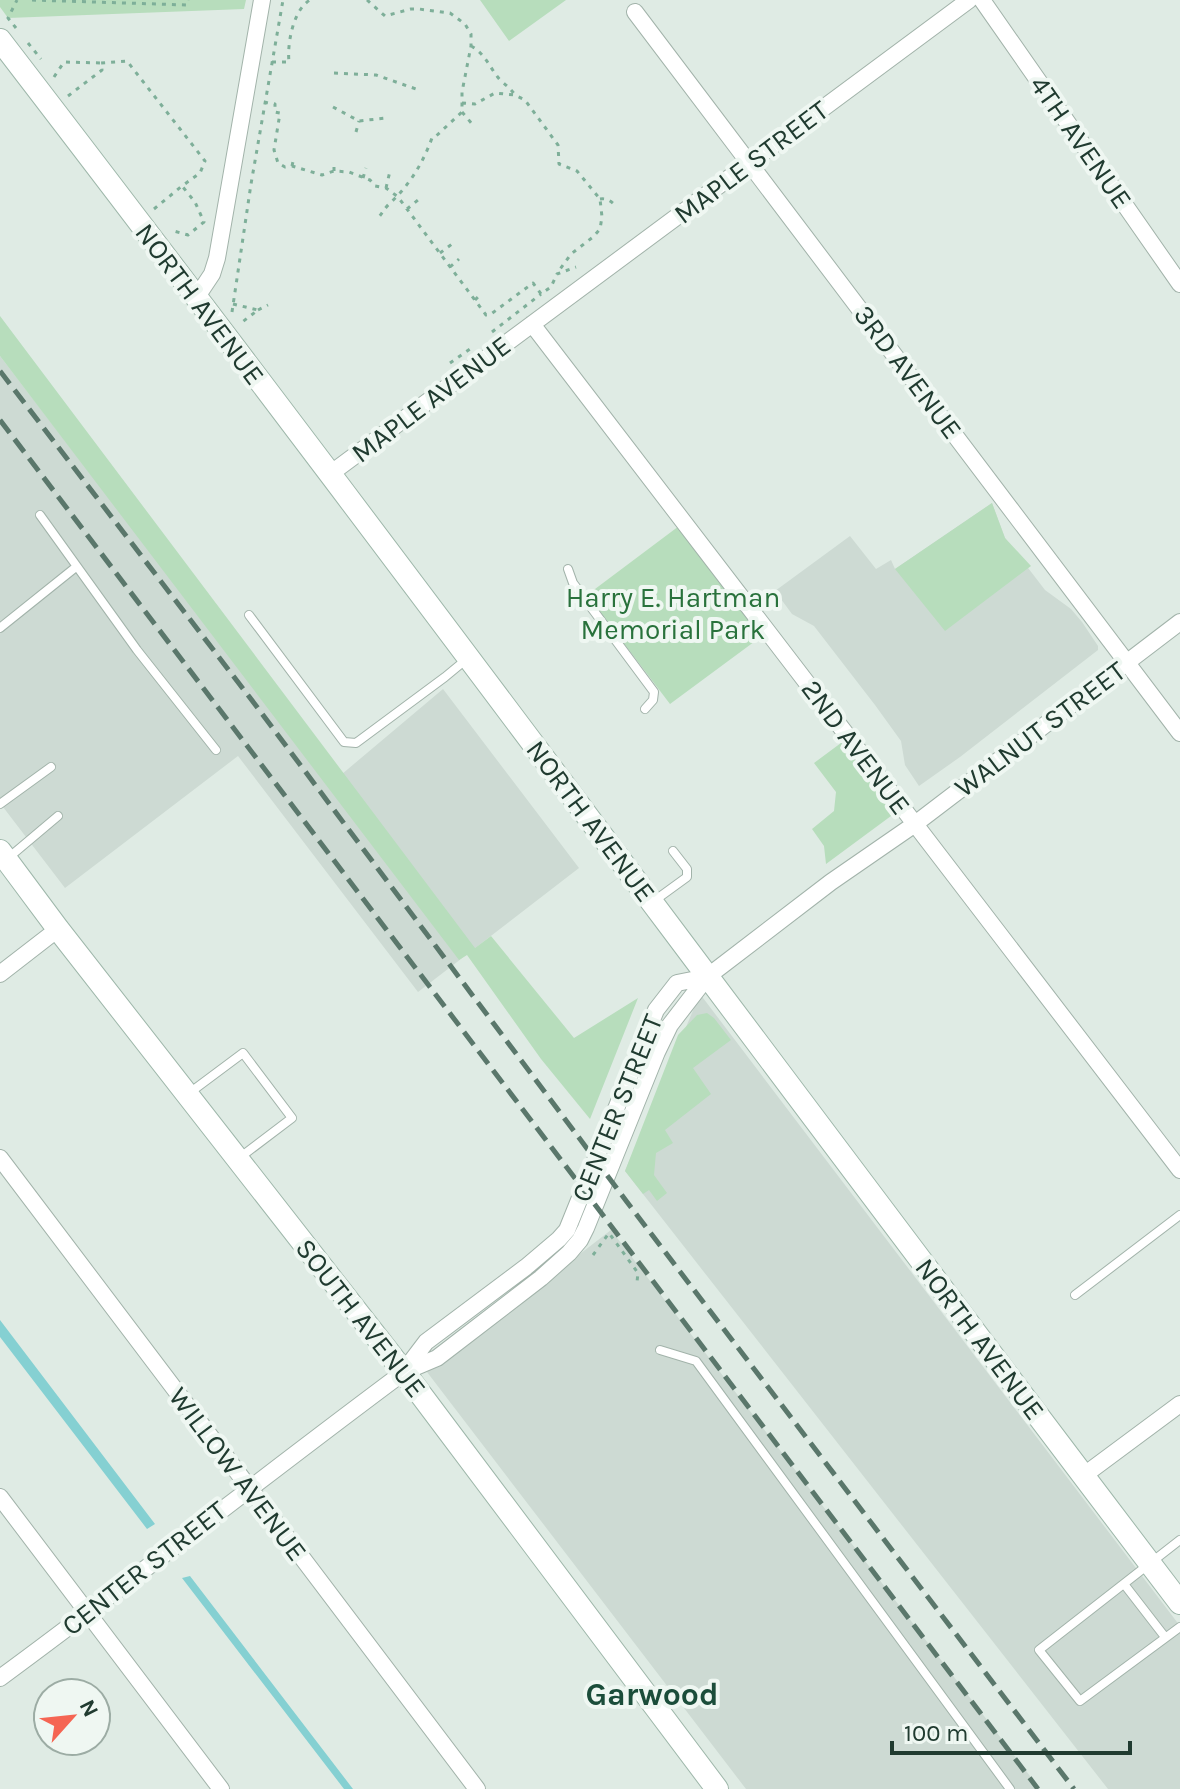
<svg xmlns="http://www.w3.org/2000/svg" width="1180" height="1789" viewBox="0 0 1180 1789" font-family="Karla,sans-serif">
  <rect width="100%" height="100%" fill="#dfebe4"/>
  <!-- built -->
  <path fill="#cddad3" d="M0,356L329,785L443,689L579,868L418,992L238,756L65,888L0,803Z
    M992,503L1005,538L1045,590L1071,609L1082,622L1098,646V650L960,757L919,786L905,765L901,741L875,705L814,626L792,614L775,591L850,536L876,569L891,560L895,569Z
    M700,994L1180,1626V1789H1108L625,1171Z
    M611,1230L1040,1789H746L427,1372Z"/>
  <!-- green -->
  <path fill="#b7ddbc" d="M0,0H246L244,9L8,18L0,7Z
    M480,0H566L509,41Z
    M0,316L475,948L491,936L574,1038L638,998L590,1119L541,1059L467,955L459,960L0,356Z
    M992,503L1005,538L1031,566L945,631L895,569Z
    M679,526L762,636L670,704L587,595Z
    M845,740L894,807L891,816L826,864L824,846L812,829L834,811L836,792L814,763Z
    M707,1013L714,1018L731,1040L693,1068L711,1094L665,1130L673,1143L656,1153L654,1175L667,1193L657,1201L649,1190L643,1194L625,1171L678,1035L697,1015Z"/>
  <!-- water -->
  <path fill="#85d0d2" d="M0,1320L155,1524L147,1529L0,1337Z
    M190,1576L353,1789H344L182,1578Z"/>
  <g fill="none" stroke-linecap="round" stroke-linejoin="round">
    <!-- lane casing -->
    <g stroke="#a2b3aa" stroke-width="10">
      <path id="lane" d="M40,515L137,650L216,750
        M568,569L573,583L654,692L653,700L645,709
        M249,615L344,742L356,743L445,677L468,658
        M0,628L76,567
        M0,804L51,767
        M7,859L58,816
        M654,901L687,877V869L673,851
        M188,1094L243,1053L292,1118L238,1159
        M1075,1295L1180,1215
        M660,1350L696,1361L1010,1789
        M1180,1540L1039,1650L1080,1701L1180,1627
        M1124,1584L1165,1637"/>
    </g>
    <!-- street casing -->
    <g stroke="#a2b3aa" stroke-width="18">
      <path id="street" d="M982,0L1180,284
        M635,12L1180,733
        M196,298L212,274L217,258L262,0
        M532,324L1180,1170
        M330,474L969,0
        M0,974L58,929
        M0,1158L477,1789
        M404,1371L426,1342L526,1267L559,1239L567,1230L656,1010L677,983L707,977
        M1083,1476L1180,1404
        M0,1497L221,1789
        M0,1678C136,1578 268,1473 404,1372L437,1358L541,1278L569,1253L580,1240L586,1228L657,1052L670,1025L707,977L831,882L915,824L1180,622"/>
    </g>
    <!-- secondary casing -->
    <g stroke="#9eb7aa" stroke-width="24">
      <path id="secondary" d="M0,40C398,558 785,1084 1180,1603
        M0,851L58,929L404,1372L717,1789"/>
    </g>
    <!-- path -->
    <path stroke="#7eaf99" stroke-width="3" stroke-dasharray="4 6" stroke-linecap="butt" d="M32,0L187,5L188,0
      M367,0L385,16L411,9H419L450,13L465,24L471,34V46L462,92V112L435,137L432,138C423,163 409,186 389,204C384,209 382,214 377,219
      M16,28L8,18L17,0
      M28,43L41,59
      M471,46C486,54 490,69 501,81C507,86 511,89 515,95
      M272,62H289C287,44 293,10 310,0
      M334,73L376,75L416,89
      M54,77L64,62L101,63
      M68,96L102,70L101,63L127,61L205,161L200,173L182,186L195,202L204,222L188,235L170,230
      M264,102L275,104V112L280,113L274,150L278,163L285,167L292,166L322,175L334,171L349,172L370,180L375,186L386,188L398,197L486,315L491,314L533,283L541,294L551,287L557,274L576,267
      M462,103L475,104L495,93L515,95L525,100L558,145L559,164L577,171L600,199L602,217L600,229L593,237L571,254L558,272
      M333,107L359,121L386,118
      M462,112L473,125
      M356,132L359,121
      M292,166L294,157
      M334,171V163
      M363,178L366,168
      M386,188L390,171
      M600,199C607,198 611,201 616,206
      M154,209L182,186
      M407,209L418,200
      M440,253L456,241
      M450,267L459,259
      M475,300L482,293
      M233,304L258,310L241,323
      M258,310L268,305
      M232,312L251,184L283,0
      M492,332L541,294
      M450,363L470,349
      M593,1255L609,1233L638,1273L637,1282"/>
    <!-- lane -->
    <use href="#lane" stroke="#fff" stroke-width="8"/>
    <!-- street -->
    <use href="#street" stroke="#fff" stroke-width="16"/>
    <!-- secondary -->
    <use href="#secondary" stroke="#fff" stroke-width="22"/>
    <!-- rail -->
    <path stroke="#5a776b" stroke-width="5" stroke-dasharray="16 8" stroke-linecap="butt" d="M0,371L257,707L627,1202L1074,1789
      M0,420L1038,1789"/>
  </g>
  <g text-anchor="middle" dominant-baseline="central" stroke-width="8" stroke-linejoin="round" paint-order="stroke">
    <!-- street labels -->
    <g font-size="28" fill="#203b30" stroke="#eff7f2">
      <text transform="translate(1081 142) rotate(55)">4TH AVENUE</text>
      <text transform="translate(751 162) rotate(-37)">MAPLE STREET</text>
      <text transform="translate(200 304) rotate(53)">NORTH AVENUE</text>
      <text transform="translate(908 372) rotate(53)">3RD AVENUE</text>
      <text transform="translate(431 399) rotate(-37)">MAPLE AVENUE</text>
      <text transform="translate(1040 729) rotate(-37)">WALNUT STREET</text>
      <text transform="translate(856 747) rotate(53)">2ND AVENUE</text>
      <text transform="translate(591 821) rotate(53)">NORTH AVENUE</text>
      <text transform="translate(617 1108) rotate(-68)">CENTER STREET</text>
      <text transform="translate(361 1318) rotate(52)">SOUTH AVENUE</text>
      <text transform="translate(980 1339) rotate(53)">NORTH AVENUE</text>
      <text transform="translate(238 1474) rotate(53)">WILLOW AVENUE</text>
      <text transform="translate(144 1568) rotate(-38)">CENTER STREET</text>
    </g>
    <!-- park labels -->
    <g font-size="28" fill="#29723c" stroke="#eff7f2">
      <text x="673" y="597">Harry E. Hartman<tspan x="673" dy="32">Memorial Park</tspan></text>
    </g>
    <!-- quarter labels -->
    <g font-size="32" font-weight="bold" fill="#1b4d3a" stroke="#eff7f2">
      <text x="652" y="1694">Garwood</text>
    </g>
  </g>
  <!-- north arrow -->
  <g transform="translate(72 1717) rotate(63)"><circle r="38" fill="#eff7f2" stroke="#9caca4" stroke-width="2"/>
  <path d="M0-6L14 30L0 20L-14 30Z" fill="#f56553"/>
  <text y="-12" font-size="22" font-weight="bold" text-anchor="middle" fill="#203b30">N</text>
  </g>
  <!-- scale -->
  <path d="M892 1741v12h238v-12" fill="none" stroke="#203b30" stroke-width="4"/>
  <text x="904" y="1741" font-size="24" fill="#203b30" stroke="#eff7f2" stroke-width="6" paint-order="stroke">100 m</text>
</svg>
